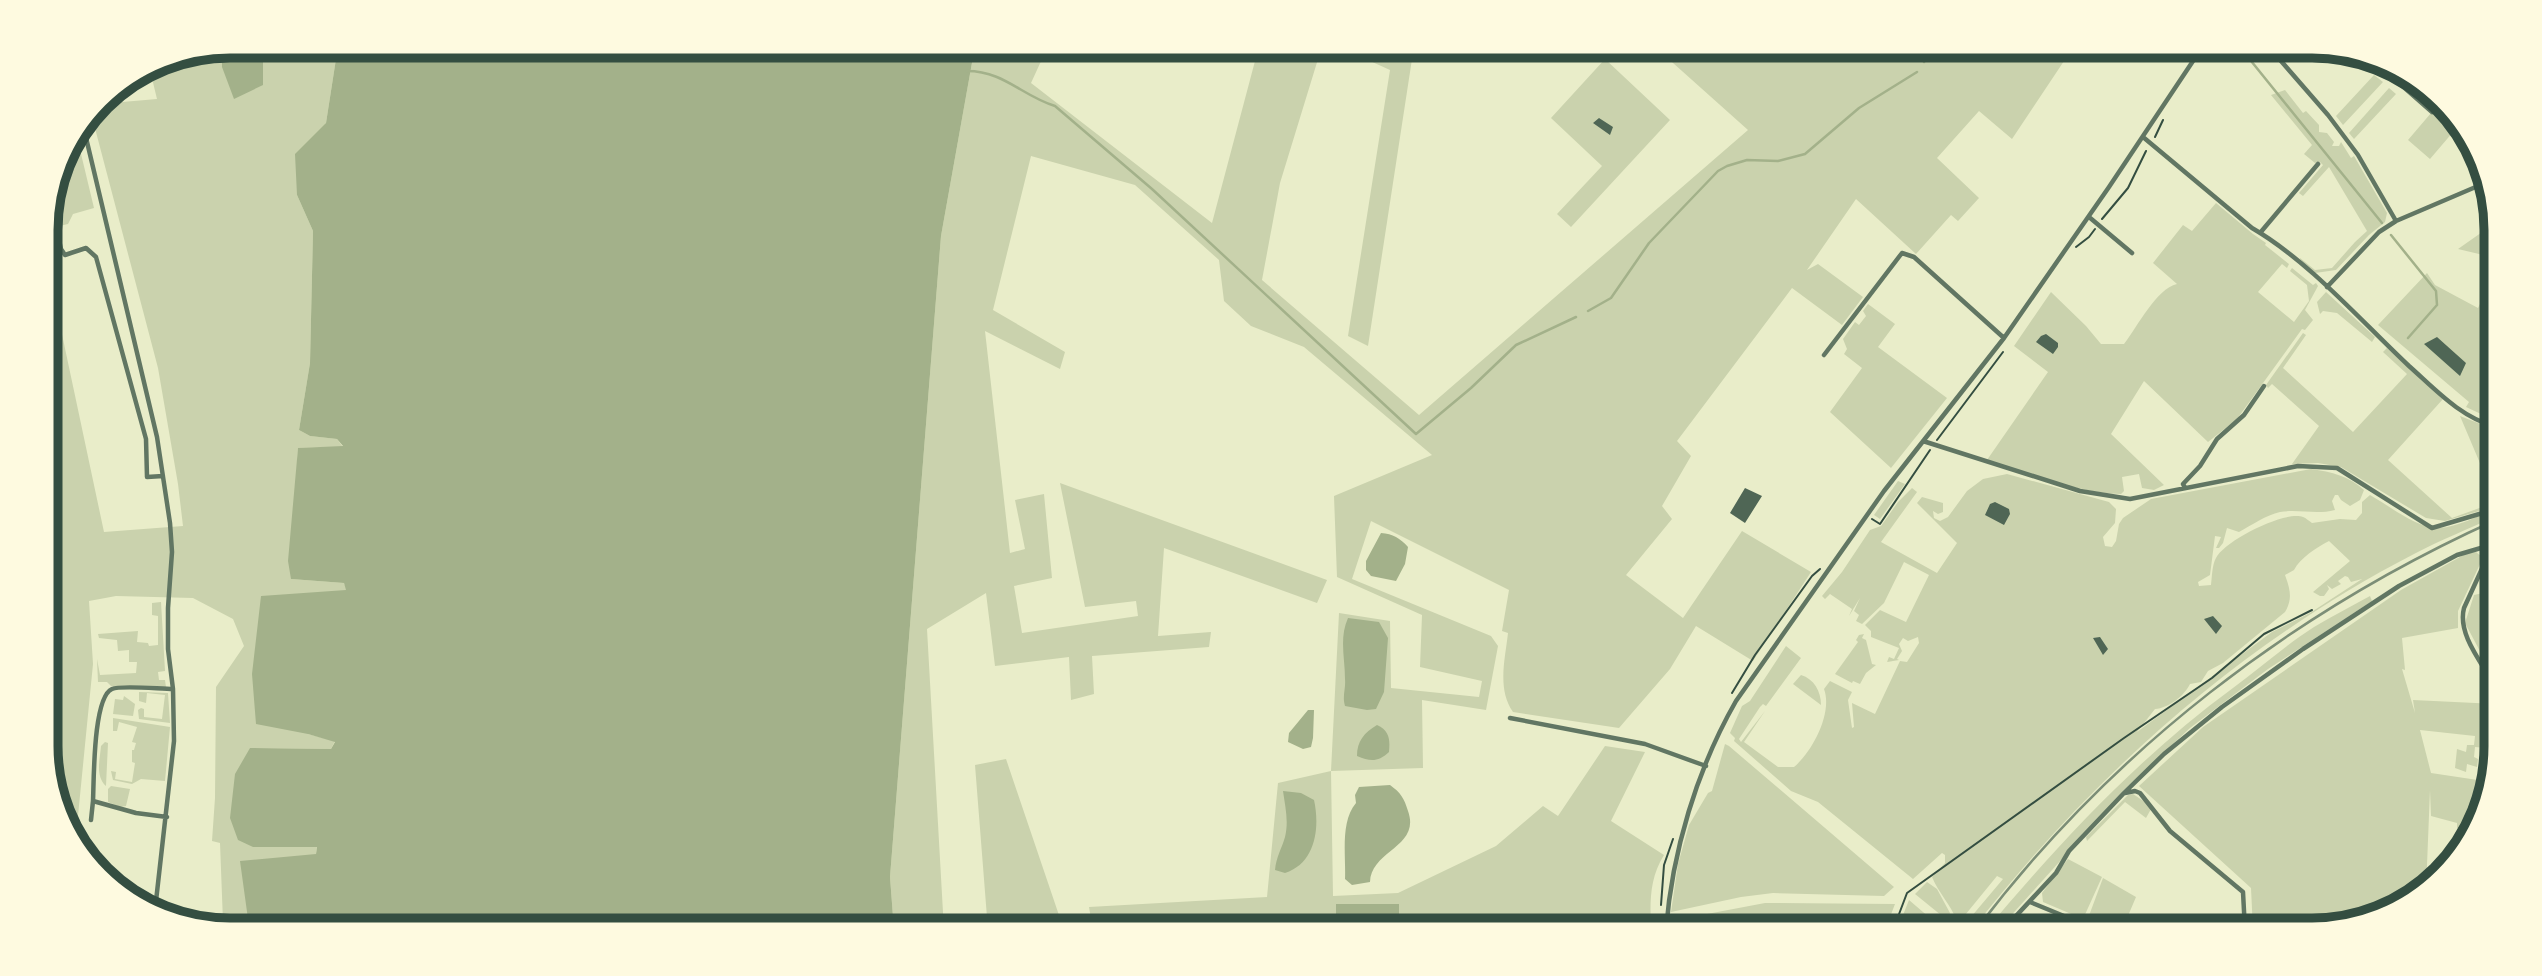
<svg xmlns="http://www.w3.org/2000/svg" width="2542" height="976" viewBox="0 0 2542 976" font-family="'Public Sans',sans-serif">
  <rect width="100%" height="100%" fill="#e9edc9"/>
  <!-- green -->
  <path fill="#cad2ad" fill-rule="evenodd" d="M259,46H338L326,123L297,195L313,231L310,363L299,430L310,436L337,439L343,447L298,448L291,579L344,583L347,590L308,734L335,741L331,749L250,748L253,847L317,846L316,854L248,919L254,930L218,929V922H223L220,843L212,841L215,798L216,687L244,646L233,619L193,598L116,596L89,601L93,664L76,836L49,782L48,588L60,586L48,516L46,259L104,532L183,526L178,484L158,368L91,113L99,104L157,99L149,66L160,59L221,47L222,67L263,53Z
    M975,46H1048L1031,83L1212,223L1259,46H1322L1280,183L1262,280L1419,415L1748,130L1654,46H2074L2012,139L1979,111L1937,158L1979,198L1958,221L1951,215L1916,254L1856,199L1807,270L1818,264L1863,297L1842,325L1792,288L1677,441L1691,456L1662,506L1672,519L1626,575L1683,618L1742,531L1811,572L1753,661L1696,626L1670,669L1619,728L1513,712C1497,689 1505,660 1508,633L1502,631L1509,590L1371,521L1352,579L1491,636L1498,646L1486,710L1422,700L1423,768L1331,771L1333,896L1398,893L1496,846L1543,806L1558,816L1605,746L1645,752L1611,821L1664,855C1649,879 1650,903 1651,930H1363V926L1337,904L1336,930H1093L1089,907L1267,897L1278,783L1331,771L1339,613L1390,621L1391,688L1479,697L1482,681L1420,667L1422,615L1337,577L1334,496L1432,455L1304,347L1251,326L1224,301L1219,260L1135,185L1031,156L993,310L1065,352L1060,369L985,331L1010,553L1025,549L1015,500L1044,494L1052,578L1014,586L1022,633L1138,616L1136,601L1085,607L1060,483L1327,580L1317,603L1164,548L1158,636L1211,632L1209,647L1092,656L1094,694L1071,700L1069,657L995,666L986,593L927,629L944,930H894L890,877L941,236Z
    M1337,46H1414L1368,346L1348,336L1390,70Z
    M1605,59L1670,120L1571,227L1557,214L1602,166L1551,118Z
    M2374,75L2383,82L2343,125L2336,116Z
    M2389,88L2396,94L2354,139L2349,133Z
    M2285,90L2303,113L2306,111L2319,125V132L2327,133L2334,142L2332,146H2339L2341,142L2351,158L2354,156L2387,213L2385,222L2369,235L2336,270L2315,273L2300,259V258L2315,270L2332,268L2355,242L2367,231L2329,167L2303,196L2299,193L2323,165L2320,162L2315,163L2304,154L2312,145L2271,95Z
    M2444,104L2451,109L2459,125L2430,159L2408,140L2437,106L2441,108Z
    M76,133L94,208L73,214L68,224L46,229C46,201 59,155 76,133Z
    M2216,203L2253,234L2266,243L2265,245L2289,264L2287,268L2282,264L2258,292L2294,322L2309,301L2307,285L2290,271L2292,268L2313,285L2316,283L2318,286L2305,310L2313,320L2305,330L2302,329L2237,419L2208,442L2144,381L2111,434L2164,485L2154,490L2142,488L2139,474L2122,477L2124,491L2121,494C2076,493 2030,473 1987,460L2048,372L2014,346L2051,292L2086,326L2101,344H2124C2138,326 2156,289 2177,284L2153,263L2183,225L2192,231Z
    M2495,223V261L2479,254L2458,249Z
    M2427,273L2435,285L2478,308L2495,273L2496,421L2466,407L2469,402L2378,325Z
    M2326,292L2375,337L2372,342L2337,313L2323,311L2320,314L2317,302Z
    M1868,304L1895,324L1878,347L1947,398L1891,468L1830,412L1862,368L1844,354L1847,349L1843,339L1855,322L1859,325L1866,316L1863,311Z
    M2303,333L2306,335L2283,368L2353,432L2407,374L2383,352L2387,348L2443,399L2388,460L2452,518L2496,502V506L2445,521L2426,518L2341,467L2318,463L2292,464L2319,426L2272,384L2268,388L2266,385Z
    M2460,416L2496,430V501Z
    M2311,469C2332,472 2349,476 2364,490L2360,500L2350,506L2341,500L2338,495H2335L2332,501L2335,510C2316,515 2299,509 2280,512C2266,515 2252,525 2239,532L2227,528L2223,543L2219,548H2216L2221,537L2215,536L2210,575L2198,582L2199,586L2211,585C2212,577 2212,565 2216,558C2224,541 2285,510 2303,517C2306,518 2309,521 2312,523L2340,519L2356,520L2362,513V502L2370,495C2388,505 2418,529 2439,528C2458,527 2478,516 2496,508V516C2469,529 2440,540 2414,554C2241,643 2090,778 1972,930H1960L2003,879L1997,876L1961,920L1957,921C1951,905 1938,892 1932,877L1945,863V855L1942,853L1913,879L1818,802L1791,791L1734,741L1735,738L1730,733L1742,706L1750,701L1786,646L1801,658L1766,706L1763,704L1760,707L1739,739L1741,742L1765,711L1744,742L1778,767H1794C1812,752 1833,713 1824,689L1830,681L1852,692L1848,700L1852,728L1854,727L1852,703L1875,714L1900,661L1907,662L1919,643L1918,637L1908,641L1903,638L1899,644L1902,651L1897,659L1899,660L1887,662L1889,657L1894,659L1899,648L1871,637V631L1865,625L1880,610L1906,622L1929,575L1904,562L1884,603L1862,624L1856,621L1859,615L1854,611L1860,598L1849,616L1852,609L1830,594L1825,599L1822,596L1842,572L1870,530L1881,526L1898,502L1912,488L1917,492L1881,542L1937,573L1957,543L1917,503L1922,497L1943,503V512L1938,514L1933,511L1934,518L1940,521L1948,517L1967,491L1983,479L2007,474L2109,502L2116,509L2115,523L2103,537L2105,546L2112,547L2116,541L2119,524L2123,518L2151,499ZM2329,541L2350,561L2313,592L2320,596H2324L2329,589L2327,585L2332,589L2341,584L2338,581L2345,576L2348,577L2351,582L2362,579L2310,613L2272,632L2137,732L2155,709C2169,708 2184,696 2190,684L2201,682L2208,671L2223,663L2285,612C2293,599 2290,589 2285,575L2294,570C2300,558 2317,547 2329,541Z
    M1898,481L1905,484L1880,519L1874,515Z
    M2476,552L2482,557L2481,562L2458,611V628L2402,638L2405,670L2402,669L2415,713L2413,700L2496,704V738L2487,737V748L2475,747L2474,757L2478,759L2477,767L2467,764L2466,772L2455,768L2457,749L2466,752L2467,745H2474L2475,736L2420,730L2431,773L2491,782L2487,805L2468,831L2457,828V823L2431,816L2430,790L2426,890L2424,893L2324,930H2253L2251,888L2139,786L2203,727L2401,590L2467,553Z
    M2483,593L2496,604V677L2490,665L2491,660L2482,655L2465,623L2474,595Z
    M2370,596L2372,601L2268,669L2190,728L2124,790L1998,930H1986C2061,841 2139,757 2233,688C2260,668 2286,645 2314,627C2332,616 2352,606 2370,596Z
    M161,602L165,671L158,672L159,680H165L166,687L111,686L107,682H98L97,659L100,675L136,673L137,662H129V650L118,651L117,640L99,638L98,634L138,631L137,642L148,643L149,646L158,645V616L152,615V603Z
    M1864,634L1862,638L1866,640L1872,664L1876,665L1866,673L1860,684L1853,681L1852,683L1835,674L1858,642L1856,640L1859,635Z
    M1801,675C1814,679 1821,691 1821,705L1793,684Z
    M139,692L168,693L170,723L139,719L138,710L141,708L144,709V717L162,719L165,695L147,693L146,703L139,701Z
    M124,696L135,704L133,716L113,714L115,699L123,700Z
    M113,718L170,727L165,781L141,779L132,784L113,780L111,771L116,772L115,779L132,782L135,763L132,762V750H134L136,743L132,742L137,727L119,722L117,731H113Z
    M105,742L108,743L106,786C95,776 100,759 101,746Z
    M1725,744L1729,746L1894,887L1884,896L1773,893L1741,897L1671,912L1678,864L1689,825L1708,793L1712,791Z
    M1006,759L1064,930H988L975,765Z
    M111,786L130,789L126,806L120,807L108,802V789Z
    M2133,794L2148,804L2151,809L2146,818L2125,802L2087,841L2086,837L2128,795Z
    M2068,859L2102,877L2083,919L2043,902L2042,893Z
    M2103,878L2136,897L2122,930H2110L2087,921Z
    M1927,882L1937,889L1950,913L1947,920L1915,894Z
    M1909,900L1944,930H1897Z
    M1765,903L1895,904L1885,930H1670V921Z"/>
  <!-- water -->
  <path fill="#a3b18a" d="M230,46H259L263,53V85L234,99L222,67L221,47Z
    M338,46H975L941,236L890,877L894,930H254L248,919L240,861L316,854L317,847H253L238,840L230,818L235,774L250,748L331,749L335,742L308,734L256,724L252,674L261,596L346,590L344,583L291,579L288,561L298,448L343,446L337,439L310,436L299,430L310,363L313,231L297,195L295,154L326,123Z
    M1381,533C1393,534 1400,538 1408,547L1405,564L1396,581L1371,576L1366,570V561Z
    M1348,618L1379,622L1388,638L1384,692L1376,709L1367,710L1345,706C1342,696 1346,689 1345,679C1345,658 1339,638 1348,618Z
    M1308,710H1314L1313,738L1311,747L1303,749L1288,742L1289,733Z
    M1377,725C1390,731 1390,740 1389,752C1378,762 1371,762 1357,756C1357,741 1364,733 1377,725Z
    M1390,785C1401,793 1404,798 1408,811C1421,847 1371,850 1370,882L1352,885L1345,879C1346,855 1340,822 1356,803L1355,795L1359,787Z
    M1283,791L1301,793L1314,800C1320,827 1316,863 1285,873L1275,870C1276,857 1282,848 1285,837C1289,821 1285,806 1283,791Z
    M1336,904H1399V926H1364L1363,930H1336Z"/>
  <g fill="none" stroke-linecap="round" stroke-linejoin="round">
    <!-- stream -->
    <path stroke="#a3b18a" stroke-width="2.5" d="M2239,46L2382,223
      M1924,62L1935,46
      M967,71C1004,71 1022,96 1055,106L1152,189L1416,434L1471,388L1516,345L1576,317
      M2391,235L2436,291L2437,305L2408,338
      M1588,311L1611,298L1649,243L1718,171L1727,166L1747,160L1778,161L1805,154L1859,108L1917,72"/>
  </g>
  <!-- building -->
  <path fill="#4f6655" d="M1599,118L1613,127L1610,135L1593,123Z
    M2046,334L2058,343V347L2053,354L2036,342L2041,336Z
    M2437,337L2466,363L2460,376L2424,344Z
    M1745,488L1762,496L1745,523L1730,513Z
    M1995,502L2009,509L2010,514L2004,525L1985,515L1990,504Z
    M2213,616L2222,626L2216,634L2204,619Z
    M2100,637L2108,649L2103,655L2093,638Z"/>
  <g fill="none" stroke-linecap="round" stroke-linejoin="round">
    <!-- path -->
    <path stroke="#344e41" stroke-width="2" d="M2155,137L2163,120
      M2102,219L2128,188L2146,151
      M2076,247L2089,237L2095,229
      M1937,440L2003,352
      M1872,519L1880,524L1930,450
      M1732,693L1755,655L1812,576L1820,569
      M1661,905L1664,865L1673,839
      M1893,930L1907,893L2124,738L2212,678L2264,634L2312,610"/>
    <!-- minor -->
    <path stroke="#617663" stroke-width="4.5" d="M2268,46L2328,115L2358,155L2396,221
      M2366,54L2432,112
      M83,125L157,437L170,523L172,552L168,608V649L173,689L174,741L155,910
      M2143,137L2252,228C2309,261 2361,321 2409,366C2436,390 2460,417 2496,427
      M2089,217L2132,253
      M57,231L61,249L65,255L86,248L96,257L146,439L147,477L163,476
      M2260,233L2318,164
      M2327,287L2379,232L2396,221L2485,183
      M1824,355L1902,253L1914,257L2004,338
      M1923,441L2080,491L2130,499L2298,466L2337,468L2432,528L2496,509
      M2185,488L2183,484L2200,466L2217,439L2244,415L2264,386
      M2496,538L2464,608C2457,635 2483,664 2496,688
      M1510,718L1645,744L1706,766
      M2125,793L2135,791L2140,793L2170,831L2243,892L2245,930
      M167,817L136,813L93,801C94,780 93,697 112,689C121,685 160,689 173,689
      M91,820L93,801
      M2030,902L2098,930
      M1666,930C1672,852 1697,769 1736,701L1884,491L2004,338L2109,187L2203,46
      M2003,930L2056,873L2069,851L2124,793L2164,754L2222,707L2303,649L2399,586L2457,555L2491,545"/>
    <!-- rail -->
    <path stroke="#7c8e77" stroke-width="2.5" d="M1976,930C2111,751 2292,612 2496,520"/>
  </g>
  <!-- crop -->
  <path d="M0 0H2542V976H0ZM230 58H2312A172 172 0 0 1 2484 230V746A172 172 0 0 1 2312 918H230A172 172 0 0 1 58 746V230A172 172 0 0 1 230 58Z" fill="#fefae0" fill-rule="evenodd"/>
  <path fill="none" stroke="#344e41" stroke-width="9" d="M230 58H2312A172 172 0 0 1 2484 230V746A172 172 0 0 1 2312 918H230A172 172 0 0 1 58 746V230A172 172 0 0 1 230 58Z"/>
</svg>
